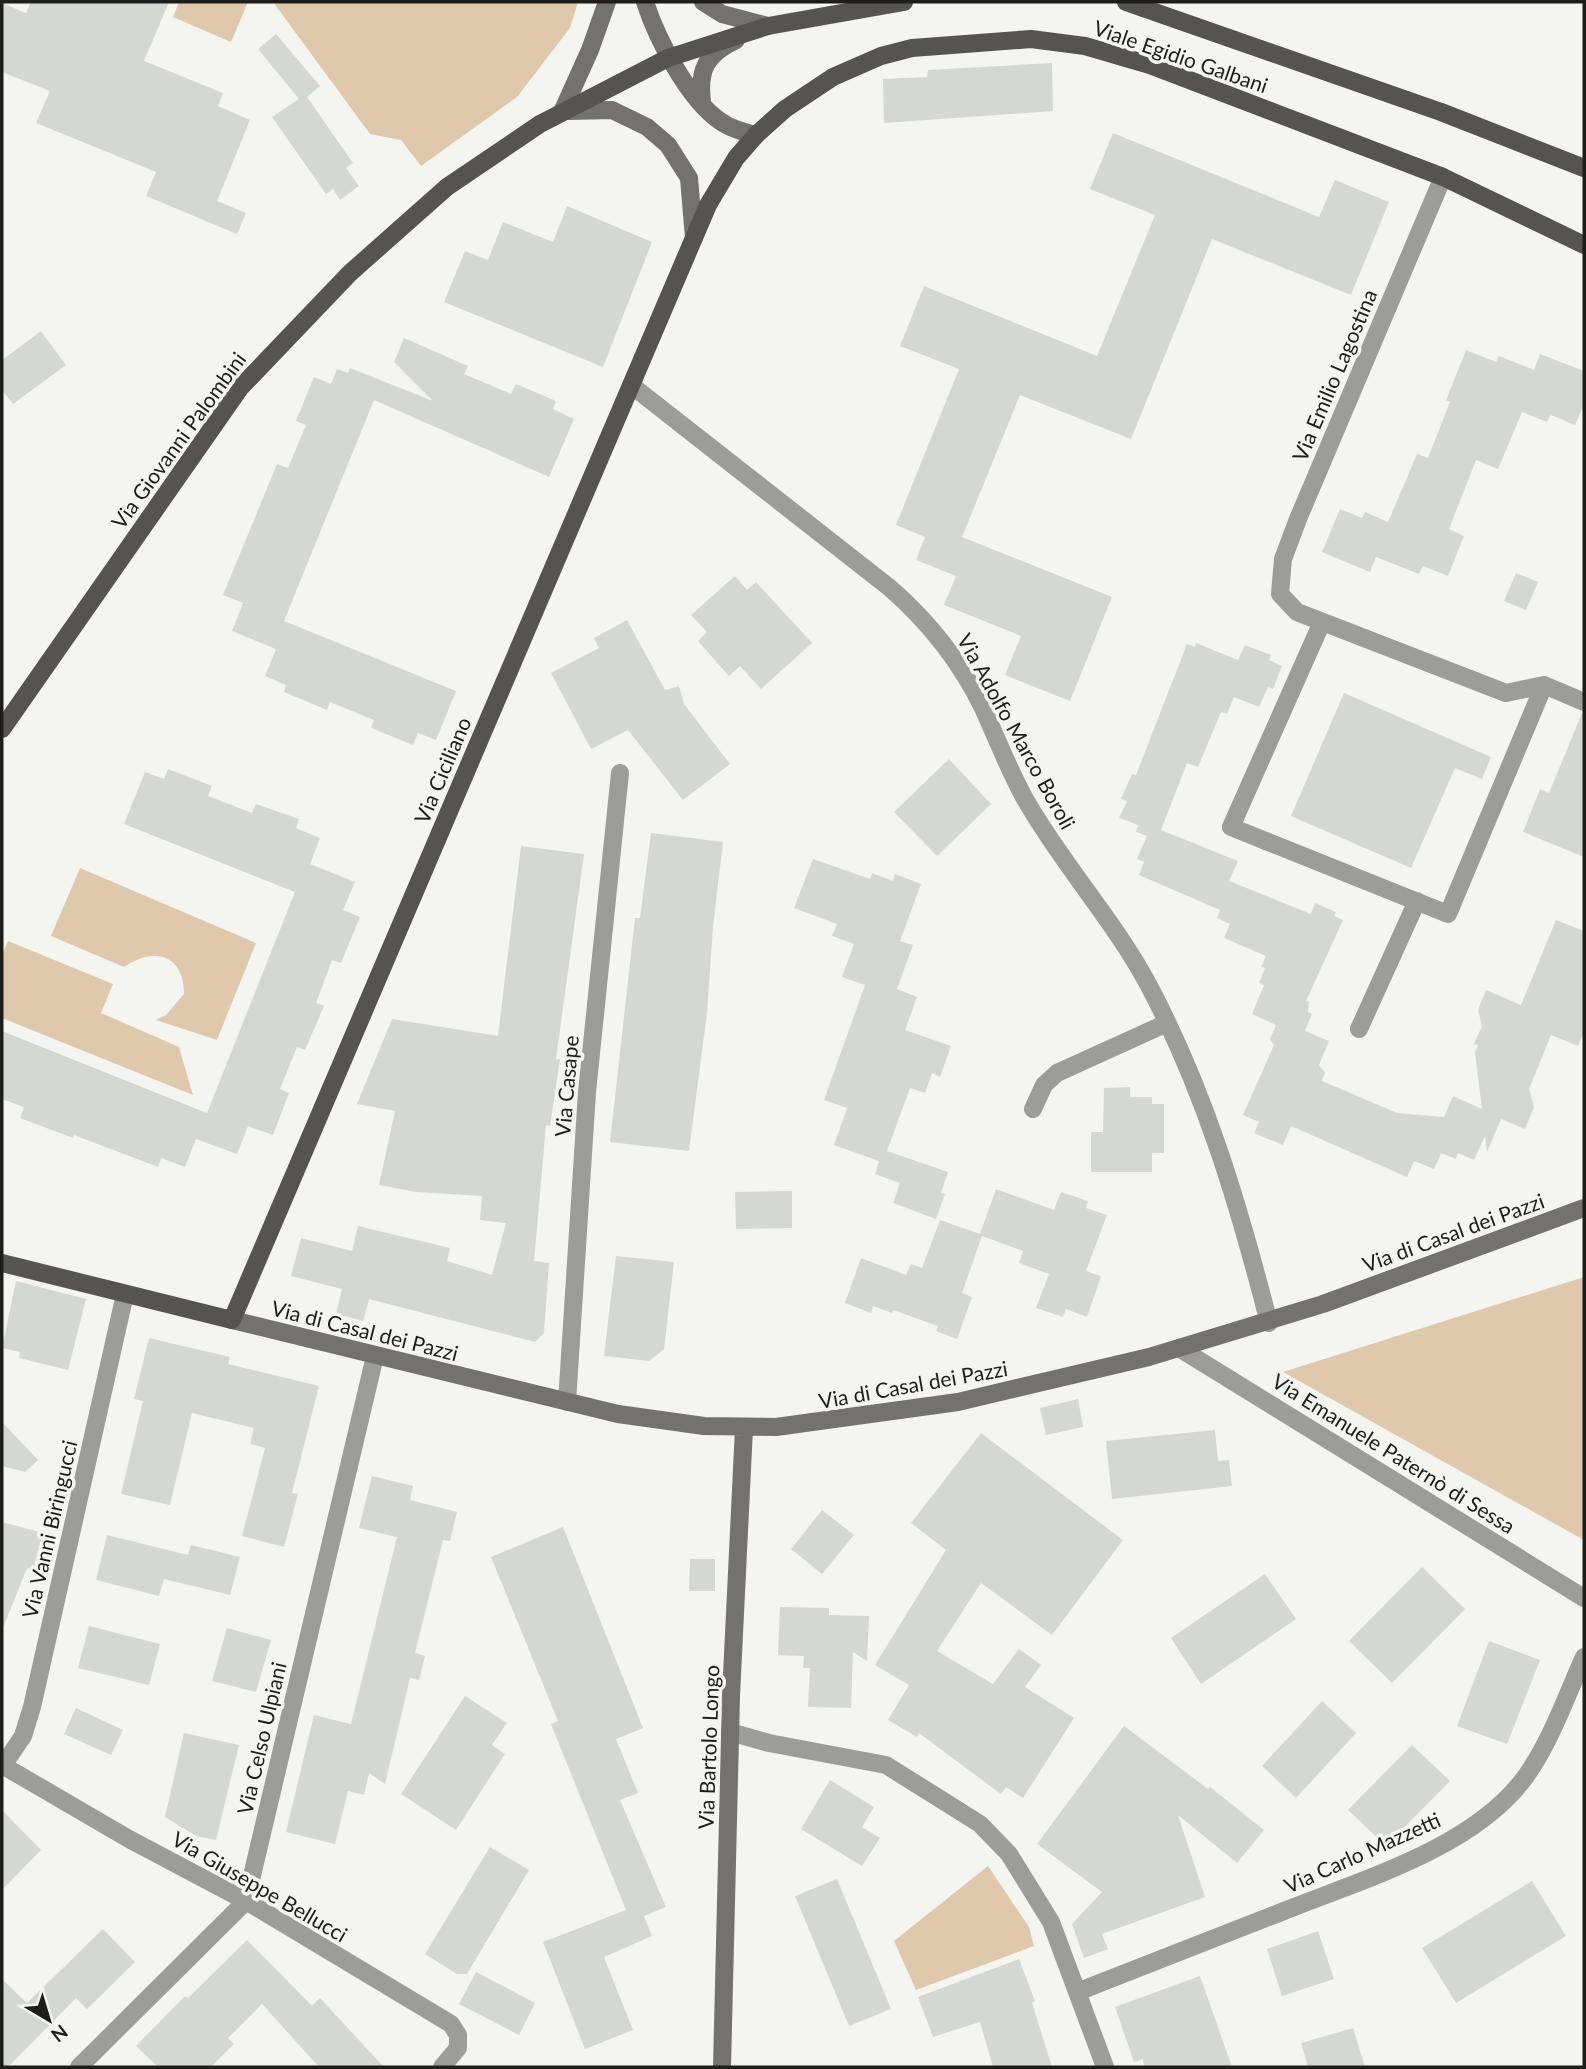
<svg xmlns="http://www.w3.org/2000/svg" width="1586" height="2069" viewBox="0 0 1586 2069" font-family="Lato,sans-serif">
  <rect width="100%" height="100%" fill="#f4f5f1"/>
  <!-- green -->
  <path fill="#e0c8ac" d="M179,2H248L231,42L173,17Z
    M273,2H578L570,28L517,97L421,166L401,140L370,134Z
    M80,868L256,943L217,1040L156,1020L166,1015L184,994C184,953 153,947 124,967L51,936Z
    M8,941L113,984L101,1013L179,1047L193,1095L2,1018V955Z
    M1584,1277V1540L1283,1372Z
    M988,1866L1029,1927L1034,1946L916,1990L894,1941Z"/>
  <!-- building -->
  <path fill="#d5d7d4" d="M31,2H169L144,61L223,93L218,106L250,120L217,201L246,213L237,234L146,196L156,172L36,123L50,91L2,72V3L26,13Z
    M276,34L320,86L307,97L353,163L346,168L359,186L340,200L333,189L326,194L272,117L299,99L258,49Z
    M1052,63L1053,111L884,123L883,79L927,77L928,70Z
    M1113,133L1319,217L1335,180L1389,202L1351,295L1212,239L1131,439L1020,395L962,537L1112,597L1070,701L1005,675L1021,636L944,605L956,576L916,560L925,537L896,525L959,369L900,346L924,286L1097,356L1155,215L1090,189Z
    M567,206L652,242L603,367L444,302L465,251L488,260L503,222L553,242Z
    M41,331L66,365L13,404L2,390V360Z
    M404,338L468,366L464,374L511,394L516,384L556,401L553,409L574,419L549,477L374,400L284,621L456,691L436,740L418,733L413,745L371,728L374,720L330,702L327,710L284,692L286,685L265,676L276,649L232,631L243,603L223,595L277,464L288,468L306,425L296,421L314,377L331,384L337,369L348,373L350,368L433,401L394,362Z
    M1466,350L1496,362L1499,356L1534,370L1540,354L1584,371V404L1575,425L1551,415L1547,422L1522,412L1498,469L1476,460L1449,529L1464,536L1448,576L1423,566L1419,574L1376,557L1370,572L1322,552L1340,509L1362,518L1365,512L1388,522L1417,454L1428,458L1450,402L1446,400Z
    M1516,573L1538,582L1526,610L1504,601Z
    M735,576L747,590L756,582L812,643L761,689L740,666L729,676L698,641L707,632L691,615Z
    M627,620L665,690L679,686L684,704L730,764L683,800L628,730L591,749L551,673L599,648L594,638Z
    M1196,643L1238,660L1245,645L1271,655L1269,660L1282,666L1273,689L1268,687L1259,707L1234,697L1227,714L1221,712L1198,767L1187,763L1161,830L1238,861L1229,881L1311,914L1315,903L1336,912L1334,916L1343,920L1306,1001L1309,1002L1308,1012L1312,1014L1305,1031L1329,1041L1319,1065L1325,1073L1322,1081L1397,1113L1444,1117L1453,1096L1482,1109L1475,1053L1478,1045L1474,1044L1482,1026L1478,1010L1486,990L1521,1005L1556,920L1584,931V1032L1578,1046L1551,1035L1529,1089L1534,1107L1525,1129L1501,1119L1487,1152L1485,1136L1474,1160L1458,1153L1456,1159L1441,1153L1434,1169L1414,1161L1407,1177L1291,1126L1283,1145L1254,1133L1259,1122L1243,1115L1274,1045L1270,1039L1276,1025L1252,1014L1264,985L1259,983L1265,968L1261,967L1266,956L1224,938L1230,924L1217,918L1220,910L1139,875L1144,862L1137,859L1147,836L1136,832L1138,825L1119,818L1127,801L1121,799L1132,774L1136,775L1187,644L1195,647Z
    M1344,693L1491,757L1482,779L1455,768L1411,868L1291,816Z
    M1582,713H1584V857L1523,832L1540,789L1549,793Z
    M949,759L991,804L937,856L894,812Z
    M168,769L212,786L208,796L252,813L256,804L299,819L296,828L320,838L310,864L355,882L343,910L360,917L341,963L332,960L316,1003L324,1006L305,1050L297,1047L280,1089L289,1093L273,1135L248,1126L237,1154L196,1139L185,1167L161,1158L158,1167L74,1135L73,1138L20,1118L24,1107L2,1099V1031L207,1113L295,892L124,824L145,772L164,779Z
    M651,833L723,842L713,927L707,1013L689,1151L610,1142L635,918H640Z
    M521,846L584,854L556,1059H560L550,1126L546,1125L534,1261L549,1263L544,1333L535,1342L369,1299L363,1321L336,1314L342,1289L291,1276L301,1238L352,1251L358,1226L450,1248L447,1261L492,1275L506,1223L480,1220L482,1196L416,1192L379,1185L395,1111L357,1104L392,1019L498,1036Z
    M813,859L870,879L872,873L893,881L895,874L921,884L900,941L913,945L897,989L917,997L905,1030L951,1046L940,1077L932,1073L925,1093L910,1088L887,1151L948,1172L941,1193L945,1194L936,1219L893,1203L900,1183L875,1174L879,1161L834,1145L847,1108L824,1100L865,985L842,977L854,944L832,936L837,924L794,908Z
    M1130,1087V1097H1152V1104H1164V1153H1152V1172H1091V1132H1103L1104,1088Z
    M996,1189L1054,1210L1061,1192L1088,1201L1086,1208L1107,1215L1086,1271L1101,1276L1087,1317L1066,1309L1063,1317L1036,1308L1049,1274L1019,1263L1023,1251L982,1236L962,1293L972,1297L957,1339L936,1331L938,1326L893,1310L892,1313L873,1306L871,1313L845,1303L861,1258L906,1275L911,1264L922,1268L940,1220L980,1234Z
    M792,1191V1228L736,1229L735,1192Z
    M616,1256L674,1262L664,1349L649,1361L604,1356Z
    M16,1281L86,1299L68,1370L19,1358L20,1352L2,1348Z
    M149,1338L230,1357L228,1364L319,1386L292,1493L298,1494L284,1547L242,1536L265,1448L250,1444L254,1428L192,1413L170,1505L121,1494L143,1401L134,1399Z
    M1078,1399L1083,1427L1046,1435L1040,1408Z
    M2,1422L38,1460L25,1472L2,1466Z
    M1215,1430L1218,1461L1229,1460L1232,1486L1112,1499L1106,1441Z
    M981,1433L1123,1540L1052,1635L981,1583L937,1651L993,1684L1019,1649L1041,1665L1025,1687L1074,1718L1023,1798L1006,1787L1001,1794L919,1733L917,1737L888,1720L909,1685L875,1665L946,1550L911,1523Z
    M372,1476L413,1486L410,1500L457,1512L450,1541L443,1540L415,1653L425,1656L419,1680L410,1678L385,1784L369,1773L364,1795L348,1791L335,1844L286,1832L314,1715L351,1724L397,1537L359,1528Z
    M822,1510L854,1535L822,1574L791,1549Z
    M2,1522L43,1533L33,1570L27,1568L3,1628Z
    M563,1527L643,1728L616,1739L638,1793L620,1800L666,1907L644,1916L652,1936L604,1957L633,2030L585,2049L543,1942L626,1910L551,1724L558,1721L491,1557Z
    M107,1535L188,1555L191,1545L240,1557L230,1595L164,1579L159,1596L96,1580Z
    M690,1559H715V1591H689Z
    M1422,1567L1465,1609L1392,1683L1349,1641Z
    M1265,1574L1296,1619L1201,1684L1171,1638Z
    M780,1607L829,1608V1615L869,1616L867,1661L853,1652L851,1708L808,1707L810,1668H803L804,1656L778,1655Z
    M89,1626L160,1644L149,1685L78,1668Z
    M227,1628L271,1640L256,1692L212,1681Z
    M1489,1641L1540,1660L1507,1744L1457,1726Z
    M465,1696L507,1723L492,1745L505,1754L456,1830L401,1794Z
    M1322,1701L1356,1733L1296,1798L1262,1766Z
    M76,1708L123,1730L111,1755L64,1734Z
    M1124,1726L1208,1789L1210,1787L1264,1830L1237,1863L1178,1815L1205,1897L1102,1934L1108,1949L1084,1958L1072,1924L1102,1892L1037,1844Z
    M184,1733L239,1745L216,1840L196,1836L165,1817Z
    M1412,1745L1450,1781L1386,1846L1348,1810Z
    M830,1780L874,1807L862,1827L880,1838L862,1866L801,1829Z
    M2,1810L41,1850L2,1890Z
    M490,1847L529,1870L467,1974H457L425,1954Z
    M837,1879L891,2009L849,2026L795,1896Z
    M1532,1881L1566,1936L1456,2003L1422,1948Z
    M103,1929L135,1962L87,2009L76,1998L8,2067H2V1979L27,2003Z
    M1318,1931L1334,1979L1282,1996L1267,1949Z
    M247,1940L312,2006L320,1998L384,2067H319L262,2004L228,2038L234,2044L211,2067H158L136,2046L185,1996L188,1998Z
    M1019,1959L1035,2001L1032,2003L1052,2067H993L980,2022L933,2037L918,1997Z
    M476,1972L535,2003L519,2035L459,2004Z
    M1200,1976L1232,2067H1144L1143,2059L1134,2062L1115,2007Z
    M1353,2028L1365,2067H1308L1301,2043Z"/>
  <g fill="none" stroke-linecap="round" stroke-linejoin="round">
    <!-- street -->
    <path stroke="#9c9c9a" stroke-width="18" d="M1443,177L1298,519L1283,559L1280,594L1297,612L1506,693L1544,685
      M631,385L890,588C929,622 960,661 983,708C997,739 1009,770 1025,799C1062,864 1113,919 1148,984C1205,1091 1239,1206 1269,1323
      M1322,622L1231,827L1448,914L1544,685
      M1544,685L1584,702
      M1359,1029L1417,901
      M1033,1109L1044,1085L1057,1073L1167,1023
      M1179,1348L1584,1598
      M567,1402L587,1092L620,773
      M730,1732L769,1743L886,1765L980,1824L1009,1854L1051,1922L1105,2067
      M2,1765L129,1839L246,1901L451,2024L458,2035V2048L442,2067
      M2,1767L23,1736L32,1707L125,1294
      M1077,1992C1146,1965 1215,1938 1284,1911C1361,1880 1470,1849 1523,1780C1550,1744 1566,1697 1584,1657
      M79,2067L246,1901L375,1356"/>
    <!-- secondary -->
    <path stroke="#737270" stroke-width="18" d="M645,2C657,39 688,99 720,121C731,129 744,132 756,135
      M703,2L722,14L768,26
      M702,102C698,70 706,54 736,40
      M569,111L612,110L647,127L668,145L689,178L694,238
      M562,112L590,50L607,2
      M232,1320L618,1414L704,1426L776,1427L958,1402L1149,1357L1323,1304L1584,1208
      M722,2067L731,1696L744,1428"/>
    <!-- primary -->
    <path stroke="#555452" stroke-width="18" d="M1126,2L1441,112L1584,168
      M2,729L240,388L350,273L447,187L540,124L668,58L768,26L904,2
      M2,1263L232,1320L708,205L736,158L756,135L785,109L833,77L881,56L912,48L1031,39L1085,46L1150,65L1443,177L1584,245"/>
  </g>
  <g text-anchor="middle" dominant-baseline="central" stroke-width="7" stroke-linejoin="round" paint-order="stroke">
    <!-- street labels -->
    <g font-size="21" fill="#1d1d1c" stroke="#f4f5f1">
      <text transform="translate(1181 56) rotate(19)">Viale Egidio Galbani</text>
      <text transform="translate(1334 375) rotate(-67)">Via Emilio Lagostina</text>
      <text transform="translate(178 440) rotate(-54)">Via Giovanni Palombini</text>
      <text transform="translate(1017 731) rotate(61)">Via Adolfo Marco Boroli</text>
      <text transform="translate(442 770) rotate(-67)">Via Ciciliano</text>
      <text transform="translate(566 1086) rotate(-85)">Via Casape</text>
      <text transform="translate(1453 1232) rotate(-20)">Via di Casal dei Pazzi</text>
      <text transform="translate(365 1330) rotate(14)">Via di Casal dei Pazzi</text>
      <text transform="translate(913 1384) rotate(-10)">Via di Casal dei Pazzi</text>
      <text transform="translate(1394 1453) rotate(32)">Via Emanuele Paternò di Sessa</text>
      <text transform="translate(49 1529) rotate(-77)">Via Vanni Biringucci</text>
      <text transform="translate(261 1738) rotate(-77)">Via Celso Ulpiani</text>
      <text transform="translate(708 1747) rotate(-88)">Via Bartolo Longo</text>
      <text transform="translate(1362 1852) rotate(-24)">Via Carlo Mazzetti</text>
      <text transform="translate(260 1886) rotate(30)">Via Giuseppe Bellucci</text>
    </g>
  </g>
  <!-- border -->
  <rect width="1586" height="2069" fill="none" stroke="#1d1d1c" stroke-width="7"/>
  <!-- north arrow -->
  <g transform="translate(49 2020) rotate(142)" stroke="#f4f5f1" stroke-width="5" paint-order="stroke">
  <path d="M0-5L12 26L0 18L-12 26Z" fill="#1d1d1c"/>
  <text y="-10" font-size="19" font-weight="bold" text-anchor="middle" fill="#1d1d1c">N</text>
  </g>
</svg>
